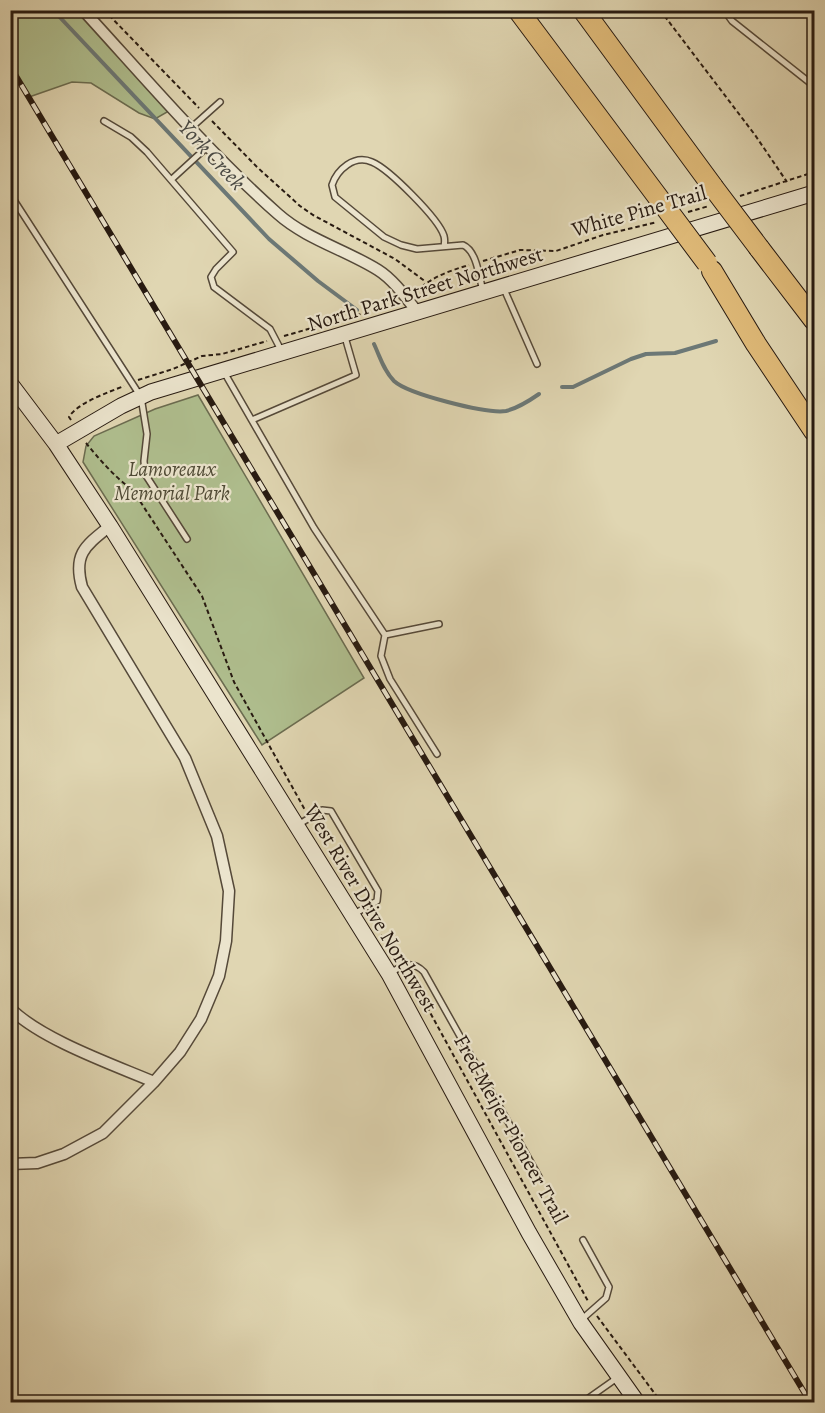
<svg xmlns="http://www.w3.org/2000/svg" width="825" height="1413" viewBox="0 0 825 1413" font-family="Alegreya,serif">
  <rect width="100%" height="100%" fill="#e0d6b2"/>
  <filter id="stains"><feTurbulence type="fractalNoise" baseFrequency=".00333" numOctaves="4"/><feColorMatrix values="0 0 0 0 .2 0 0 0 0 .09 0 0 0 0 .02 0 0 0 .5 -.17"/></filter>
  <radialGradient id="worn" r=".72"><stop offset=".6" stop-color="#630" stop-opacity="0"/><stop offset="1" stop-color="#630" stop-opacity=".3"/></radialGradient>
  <!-- green -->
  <path fill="#afbe8e" stroke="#6b6c50" stroke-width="1.5" d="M11,11H83L174,108L155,119L139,113L91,83L72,82L29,97L11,66Z
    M198,395L364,678L262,745L83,462L86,446L94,436L155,409Z"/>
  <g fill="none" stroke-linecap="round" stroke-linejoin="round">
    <!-- stream -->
    <path stroke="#6c7876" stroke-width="4" d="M53,10L269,239L318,281L357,310
      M374,344C380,357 384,371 394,381C408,394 486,414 506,411C518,408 529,401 539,394
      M562,387H573L631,359L646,354L675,353L716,341"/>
    <!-- service casing -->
    <g stroke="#554939" stroke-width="8">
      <path id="service" d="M724,10L732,21L814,86
        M104,121L131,137L147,152L233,252L216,269L211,277L214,287L270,329L282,352
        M192,127L220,102
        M172,179L207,147
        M10,194L141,397L147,434L144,461L145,474L187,539
        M444,246C445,242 445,240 444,236C439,219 389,169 372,162C354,154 337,170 332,185L335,197L384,237L401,245L417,249L463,245C477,251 479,277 483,291
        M504,289L537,364
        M224,372L314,528L385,635L439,624
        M252,420L356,375L345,337
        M385,635L381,656L390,679L437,754
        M298,825L322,810L331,811L378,891L377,901L354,914
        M390,973C403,965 412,960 424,972L539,1177
        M581,1320L606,1298L609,1287L583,1240
        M583,1402L617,1378"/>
    </g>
    <!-- minor casing -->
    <g stroke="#554939" stroke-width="13">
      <path id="minor" d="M83,10C146,79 208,152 278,214C306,239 346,250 378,270C394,280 407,299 418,313
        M10,1008C40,1039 114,1065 154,1082
        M10,1164L37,1163L64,1154L103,1133L154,1082L180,1052L201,1019L219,976L226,941L229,891L217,836L185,758L82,587C73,554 85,546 110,526"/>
    </g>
    <!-- secondary casing -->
    <g stroke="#271a11" stroke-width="17">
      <path id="secondary" d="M10,383L56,444L110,526L389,974L529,1233L581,1323L637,1402
        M56,444L121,406L151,392L814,193"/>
    </g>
    <!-- motorway casing -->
    <g stroke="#271a11" stroke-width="22">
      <path id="motorway" d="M518,10L663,204
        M583,10L713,187
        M759,248L814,320
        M712,271L756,344L814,431"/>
    </g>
    <!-- path -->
    <path stroke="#271a11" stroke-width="2" stroke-dasharray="4.5 3" stroke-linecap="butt" d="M104,10L199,108
      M660,10L755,135L787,182
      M212,121L257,167L300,206L313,215L395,259L426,282
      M740,196L814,172
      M688,212L709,206
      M483,261L520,250L556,251L603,235L657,222
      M416,292C431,277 449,271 469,265
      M284,336L368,312
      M138,380L173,369L202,356L222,354L267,341
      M71,420L69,417C77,403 109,392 124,386
      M86,443C94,453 125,490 138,491C141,492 144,490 147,489
      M132,489L202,596L234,682L305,810
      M314,825L325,843
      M381,935L399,959
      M409,974L589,1303
      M597,1316L661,1402"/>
    <!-- service -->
    <use href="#service" stroke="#ebe4cd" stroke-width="5"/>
    <!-- minor -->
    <use href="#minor" stroke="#ebe4cd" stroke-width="10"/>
    <!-- secondary -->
    <use href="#secondary" stroke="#ebe4cd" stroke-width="15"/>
    <!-- motorway -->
    <use href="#motorway" stroke="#e0bb79" stroke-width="20"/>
    <!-- rail casing -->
    <g stroke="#271a11" stroke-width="6">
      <path id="rail" d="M10,66L810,1402"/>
    </g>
    <!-- rail -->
    <use href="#rail" stroke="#ebe4cd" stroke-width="4" stroke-dasharray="11" stroke-linecap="butt"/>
    <!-- motorway-bridge casing -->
    <g stroke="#271a11" stroke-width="22" stroke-linecap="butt">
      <path id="motorway-bridge" d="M713,187L759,248
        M663,204L707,263"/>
    </g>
    <!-- motorway-bridge -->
    <use href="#motorway-bridge" stroke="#e0bb79" stroke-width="20"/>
  </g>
  <g text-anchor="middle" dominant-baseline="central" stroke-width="4.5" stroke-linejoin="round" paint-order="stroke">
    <!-- street labels -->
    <g font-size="21" fill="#271a11" stroke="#ebe4cd">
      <text transform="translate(639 211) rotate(-16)">White Pine Trail</text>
      <text transform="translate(425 289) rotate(-17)">North Park Street Northwest</text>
      <text transform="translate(371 908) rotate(59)">West River Drive Northwest</text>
      <text transform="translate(511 1129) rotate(61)">Fred Meijer Pioneer Trail</text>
    </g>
    <!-- park labels -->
    <g font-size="21" font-style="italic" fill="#504b36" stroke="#ebe4cd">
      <text x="172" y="469">Lamoreaux<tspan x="172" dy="24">Memorial Park</tspan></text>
    </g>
    <!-- water labels -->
    <g font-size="22" font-style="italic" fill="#4a4943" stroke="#ebe4cd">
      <text transform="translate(212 155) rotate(47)">York Creek</text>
    </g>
  </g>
  <!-- margin -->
  <rect width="825" height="1413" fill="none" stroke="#e0d6b2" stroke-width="36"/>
  <rect x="12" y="12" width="801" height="1389" fill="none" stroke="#271a11" stroke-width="3"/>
  <rect x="18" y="18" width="789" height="1377" fill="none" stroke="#271a11" stroke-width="1.5"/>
  <rect width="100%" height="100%" filter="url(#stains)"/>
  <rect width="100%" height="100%" fill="url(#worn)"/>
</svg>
